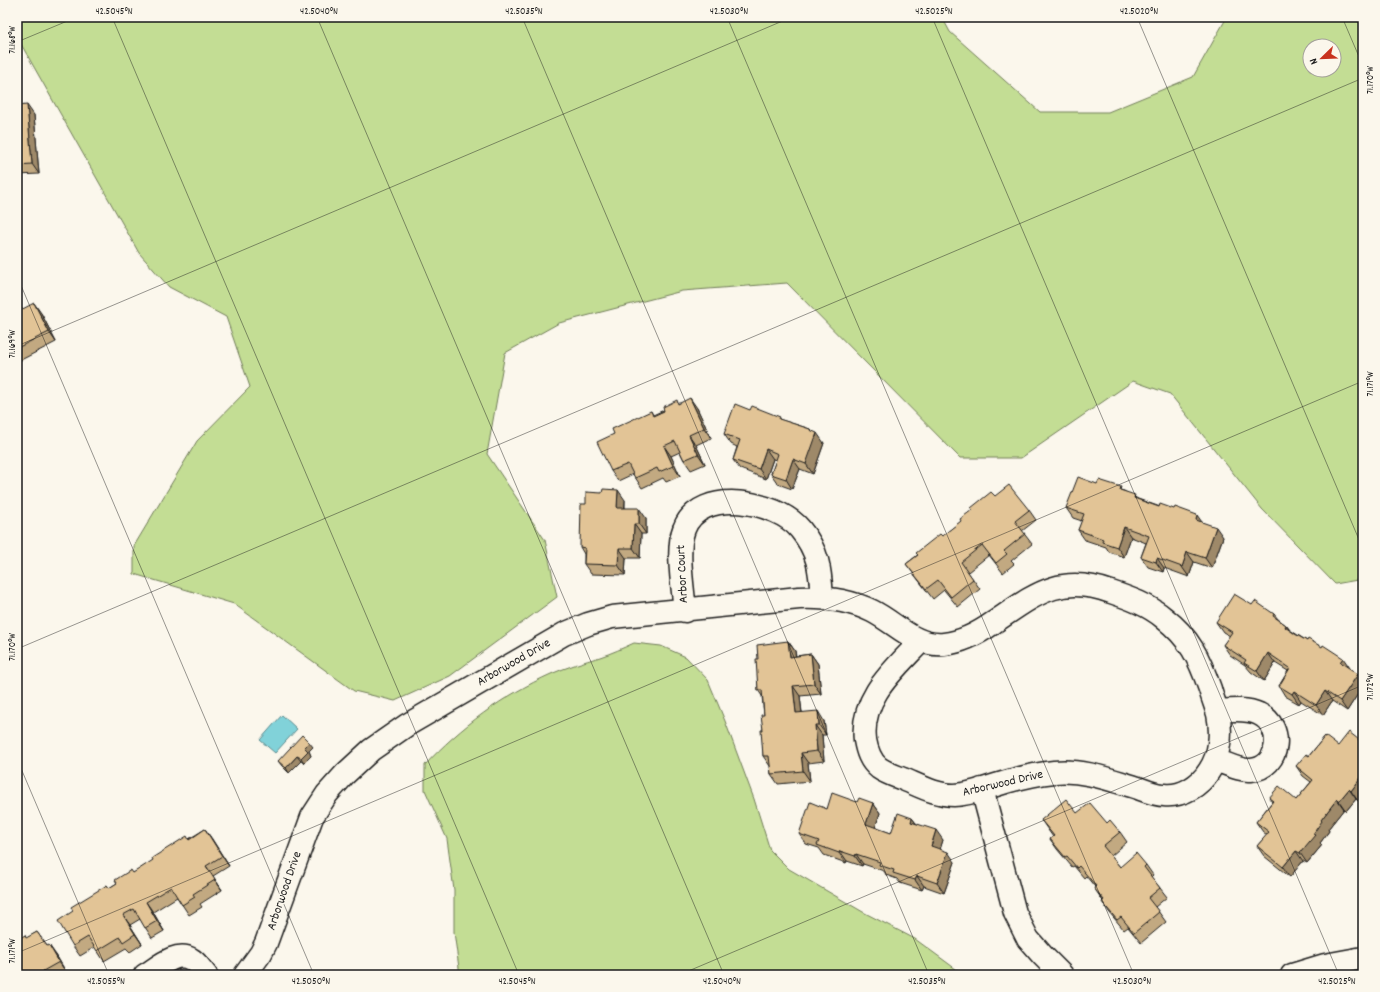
<svg xmlns="http://www.w3.org/2000/svg" width="1380" height="992" viewBox="0 0 1380 992" font-family="Dekko,sans-serif">
  <rect width="100%" height="100%" fill="#fbf7ec"/>
  <filter id="ink" filterUnits="userSpaceOnUse"><feTurbulence type="fractalNoise" baseFrequency=".025" numOctaves="2"/><feDisplacementMap in="SourceGraphic" scale="8" xChannelSelector="R" yChannelSelector="G"/><feConvolveMatrix kernelMatrix="1 2 1 2 8 2 1 2 1" color-interpolation-filters="sRGB"/></filter>
  <g filter="url(#ink)">
    <!-- green -->
    <path fill="#c3dd94" stroke="#707c58" fill-rule="evenodd" d="M17,17H942L950,32L1040,112H1108L1193,77L1227,17H1363V579L1335,584L1262,509L1170,394L1133,381L1021,458H960L787,283L682,291L559,323L505,353L487,454L545,540L557,597L450,676L395,701L354,691L234,604L134,574V546L197,441L250,387L226,317L169,287L139,253L17,37ZM1310,46H1334V70H1310Z
      M634,643L661,646L686,657L708,680L725,721L754,799L770,850L789,869L863,912L915,939L964,975H460L454,932V890L447,839L425,790V765C460,727 504,695 551,674C567,667 583,662 600,657C612,653 623,648 634,643Z"/>
    <!-- water -->
    <path fill="#81d2d9" stroke="#59898d" d="M282,715L297,729L275,753L260,740Z"/>
    <g fill="none" stroke-linecap="round" stroke-linejoin="round">
      <!-- minor casing -->
      <g stroke="#1c1c1c" stroke-width="25">
        <path id="minor" d="M685,611C683,588 676,549 684,529C700,486 777,501 800,529C819,552 820,570 822,597
          M1215,760C1226,763 1239,771 1251,770C1280,768 1285,726 1259,714C1247,708 1230,710 1217,711
          M982,789L1015,913L1028,939L1043,956L1062,975
          M145,975C157,968 176,950 191,959C197,962 201,970 206,975
          M245,975L261,953L266,943L312,817L327,794L345,774L371,750L407,725L564,634L588,624L612,617L799,598C824,597 849,600 872,611C896,623 915,647 944,644C962,642 979,633 993,623C1035,595 1059,573 1111,592C1129,598 1149,605 1164,618C1190,638 1199,658 1210,689C1212,697 1216,706 1218,714C1222,733 1220,755 1209,771C1200,786 1181,797 1164,795C1155,795 1146,791 1138,788C1111,780 1083,769 1054,772C1034,774 1015,779 996,785C983,789 968,795 954,795C936,795 920,786 903,779C895,776 886,773 879,768C870,761 867,751 865,740C860,697 895,669 921,641
          M1292,975L1325,965L1363,958"/>
      </g>
      <!-- minor -->
      <use href="#minor" stroke="#fbf7ec" stroke-width="22"/>
    </g>
    <!-- wall -->
    <path fill="#c2a981" stroke="#1c1c1c" d="M17,106L34,115L39,174L17,175Z
      M17,312L41,313L56,342L17,362Z
      M679,403L697,408L711,438L696,445L705,464L691,470L684,460L680,452L671,456L680,476L666,482L663,478L642,488L633,474L618,481L611,471L614,434L651,411L653,415Z
      M750,410L810,429L824,443L813,474L800,469L792,489L778,484L771,474L776,460L773,459L766,479L740,469L733,460L737,447L731,444L724,434Z
      M1097,484L1124,491L1138,499L1202,522L1223,537L1212,568L1194,562L1189,577L1164,568L1163,572L1148,567L1141,557L1146,543L1131,537L1124,557L1109,552L1106,547L1085,540L1078,530L1082,521L1073,518L1066,508Z
      M995,496L1029,510L1036,520L1022,531L1032,544L1011,561L1014,564L1003,573L989,555L968,572L980,589L958,607L944,590L933,599L906,564L942,536Z
      M625,500V508L646,518V534H641L640,558H626L625,575L591,574L584,564V554L580,547Z
      M1252,605L1274,614L1278,619L1286,625L1290,630L1349,668L1363,681V686L1347,711L1332,701L1323,715L1301,701L1299,704L1285,696L1279,686L1288,671L1275,663L1264,681L1251,672L1245,665L1230,655L1223,645L1230,636L1223,632L1216,622Z
      M788,641L795,651L796,656L811,654L818,664L821,694L800,696L802,712L824,721L826,735H822L824,761L808,763L810,781L778,784L771,774L770,766L763,756V730L764,715L762,696L758,690V659Z
      M1325,736L1358,801L1356,799L1346,811L1344,809L1328,829L1329,831L1320,843L1322,845L1307,863L1303,861L1290,877L1264,856L1257,846L1267,835L1263,832L1256,822L1272,802L1269,798L1296,800L1311,782L1303,776L1296,766L1309,756Z
      M313,747L309,751L311,756L304,763L301,761L289,773L282,766L278,761Z
      M857,802L873,803L880,813L875,828L891,833L912,818L916,823L943,840L940,849L955,862L944,893L924,886L922,890L900,883L897,879L886,875L884,871L863,864L862,866L847,861L846,863L824,855L819,848L806,844L799,834L827,809Z
      M1077,813L1107,823L1120,832L1127,842L1111,856L1120,867L1146,865L1153,875L1151,877L1160,888L1167,897L1155,907L1166,922L1141,943L1128,927L1124,930L1109,912L1102,902L1103,901L1094,888L1095,887L1086,876L1084,878L1074,866L1072,867L1057,849L1050,839L1053,837L1041,820Z
      M205,829L229,866L213,876L222,890L200,904L202,907L189,915L177,897L153,912L164,931L152,938L140,919L130,925L142,944L130,952L126,948L104,961L95,947L80,956L73,946V911L107,885L109,888Z
      M37,932L47,946L56,955L66,972L60,975H17L27,938Z"/>
    <!-- shaded-wall -->
    <path fill="#9e8969" stroke="#1c1c1c" d="M27,105L34,115L39,174L32,164Z
      M34,303L41,313L56,342L49,332Z
      M690,398L697,408L711,438L704,428Z
      M810,429L816,437L817,433L824,443L813,474L806,464Z
      M689,435L696,445L705,464L698,454Z
      M664,446L671,456L680,476L673,466Z
      M766,449L773,459L766,479L759,469Z
      M793,459L800,469L792,489L786,479Z
      M618,490L625,500L624,518L617,508Z
      M639,508L646,518V534L639,524Z
      M1197,515L1204,525L1196,520Z
      M634,524L641,534L640,558L633,548Z
      M1124,527L1131,537L1124,557L1117,547Z
      M1216,527L1223,537L1212,568L1205,558Z
      M619,548L626,558L625,575L618,565Z
      M1187,552L1194,562L1189,577L1182,567Z
      M1157,558L1164,568L1163,572L1156,562Z
      M1286,625L1293,635L1285,627Z
      M788,641L795,651L797,667L790,657Z
      M1268,653L1275,663L1264,681L1257,671Z
      M811,654L818,664L821,694L814,684Z
      M1343,658L1350,668L1340,662Z
      M1358,674L1363,681V686L1347,711L1340,701Z
      M793,686L800,696L803,723L796,713Z
      M1294,691L1301,701L1299,704L1292,694Z
      M1325,691L1332,701L1323,715L1316,705Z
      M818,711L824,721L826,735L819,725Z
      M815,725L822,735L824,761L817,751Z
      M309,742L313,747L309,751L311,756L304,763L301,758L304,747Z
      M801,753L808,763L810,781L803,771Z
      M297,756L301,761L289,773L286,768Z
      M1363,775V794L1358,801L1351,791Z
      M1349,789L1356,799L1346,811L1339,801Z
      M1337,799L1344,809L1328,829L1329,831L1320,843L1322,845L1307,863L1300,853L1313,834L1321,820Z
      M873,803L880,813L873,834L866,824Z
      M912,818L919,828L911,822Z
      M205,829L212,839L229,866L222,856Z
      M936,830L943,840L938,856L931,846Z
      M840,851L847,861L846,863L839,853Z
      M1296,851L1303,861L1290,877L1283,867Z
      M948,852L955,862L944,893L937,883Z
      M856,854L863,864L862,866L855,856Z
      M206,866L213,876L222,890L215,880Z
      M917,876L924,886L922,890L915,880Z
      M146,902L153,912L164,931L157,921Z
      M123,915L130,925L142,944L135,934Z
      M49,945L56,955L66,972L59,962Z"/>
    <!-- building -->
    <path fill="#e2c496" stroke="#1c1c1c" d="M27,105L32,164L17,165V106Z
      M34,303L49,332L17,348V312Z
      M690,398L704,428L689,435L698,454L684,460L675,441L664,446L673,466L659,472L657,468L635,478L628,464L611,471L597,442L614,434L612,429L651,411L653,416L664,411L663,407L677,400L678,404Z
      M735,404L750,410L752,406L780,417L779,419L810,429V430L817,433L806,464L793,459L786,479L771,474L778,454L766,449L759,469L733,460L740,440L724,434Z
      M1078,477L1097,484L1099,480L1121,487L1120,490L1135,495L1134,498L1159,507L1160,504L1174,509L1175,507L1197,515L1196,520L1216,527L1205,558L1187,552L1182,567L1157,558L1156,562L1141,557L1149,536L1124,527L1117,547L1102,542L1103,539L1078,530L1084,514L1066,508Z
      M1009,485L1029,510L1015,521L1025,534L1004,551L1007,554L996,563L982,545L961,562L973,579L951,597L938,580L926,589L906,564L918,555L916,553L940,534L942,536L961,521L960,519L972,510L971,508L991,492L995,496Z
      M603,489L618,490L617,508H639V524H634L633,548H619L618,565L584,564L585,548L580,547L581,504H586V492L602,493Z
      M1234,594L1252,605L1255,601L1274,614L1273,616L1286,625L1285,627L1295,634L1307,641L1308,639L1322,647L1323,645L1343,658L1340,662L1358,674L1340,701L1325,691L1316,705L1294,691L1292,694L1279,686L1290,668L1268,653L1257,671L1244,663L1246,660L1223,645L1232,632L1216,622Z
      M788,641L790,657L811,654L814,684L793,686L796,713L818,711L819,725H815L817,751L801,753L803,771L771,774L769,756H763L761,730H763L761,715H764L762,690H758L756,659H758L757,645Z
      M1349,732L1363,743V768L1362,769L1363,770V775L1351,791L1349,789L1339,801L1337,799L1321,820L1322,821L1313,834L1315,835L1300,853L1296,851L1283,867L1257,846L1269,832L1256,822L1273,801L1269,798L1279,786L1296,800L1313,780L1296,766L1306,754L1309,756L1325,736L1338,746Z
      M302,735L309,742L304,747L308,751L301,758L297,756L286,768L278,761Z
      M832,793L857,802L859,798L873,803L866,824L891,833L898,813L912,818L911,822L936,830L931,846L948,852L937,883L917,876L915,880L893,873L894,870L879,865L880,862L856,854L855,856L840,851L839,853L817,845L819,841L799,834L810,802L827,809Z
      M1066,799L1077,813L1090,803L1107,823L1110,820L1120,832L1103,846L1120,867L1136,853L1146,865L1144,867L1160,888L1148,898L1159,912L1134,933L1121,917L1117,920L1102,902L1104,900L1094,888L1096,886L1079,866L1077,868L1067,856L1065,857L1050,839L1054,836L1041,820Z
      M205,829L222,856L206,866L215,880L193,894L195,897L182,905L171,887L146,902L157,921L145,928L134,909L123,915L135,934L123,942L120,937L97,951L88,937L73,946L58,921L73,911L71,907L107,885L109,888L117,883L115,880L131,870L133,873L153,860L152,858L187,836L189,840Z
      M37,932L47,946L49,945L59,962L43,971L45,975H17V940L25,935L26,938Z
      M332,972L334,975H327Z"/>
  </g>
  <!-- ticks -->
  <path fill="none" stroke="#1c1c1c" stroke-width="1" stroke-opacity="0.45" d="M112,17L519,975M317,17L724,975M522,17L929,975M727,17L1134,975M932,17L1339,975M1137,17L1363,549M1342,17L1363,66M17,42L77,17M17,276L314,975M17,346L792,17M17,649L1363,78M17,759L109,975M17,953L1363,381M679,975L1363,685"/>
  <g text-anchor="middle" dominant-baseline="central" stroke-width="3" stroke-linejoin="round" paint-order="stroke">
    <!-- street labels -->
    <g font-size="13" fill="#1c1c1c" stroke="#fbf7ec">
      <text transform="translate(683 574) rotate(-93)">Arbor Court</text>
      <text transform="translate(514 663) rotate(-30)">Arborwood Drive</text>
      <text transform="translate(1003 784) rotate(-13)">Arborwood Drive</text>
      <text transform="translate(285 891) rotate(-71)">Arborwood Drive</text>
    </g>
  </g>
  <!-- margin -->
  <rect width="1380" height="992" fill="none" stroke="#fbf7ec" stroke-width="44"/>
  <!-- north arrow -->
  <g transform="translate(1322 58) rotate(247)"><circle r="19" fill="#fbf7ec" stroke="#a29f99"/>
  <path d="M0-3L7 15L0 10L-7 15Z" fill="#c8321e"/>
  <text y="-6" font-size="11" font-weight="bold" text-anchor="middle" fill="#1c1c1c">N</text>
  </g>
  <rect x="22" y="22" width="1336" height="948" fill="none" stroke="#1c1c1c" stroke-width="1.5"/>
  <g font-size="10" text-anchor="middle" fill="#1c1c1c">
    <text x="114" y="14">42.5045°N</text>
    <text x="319" y="14">42.5040°N</text>
    <text x="524" y="14">42.5035°N</text>
    <text x="729" y="14">42.5030°N</text>
    <text x="934" y="14">42.5025°N</text>
    <text x="1139" y="14">42.5020°N</text>
    <text transform="translate(11 40) rotate(-90)" y="4">71.168°W</text>
    <text transform="translate(1369 80) rotate(-90)" y="4">71.170°W</text>
    <text transform="translate(11 344) rotate(-90)" y="4">71.169°W</text>
    <text transform="translate(1369 384) rotate(-90)" y="4">71.171°W</text>
    <text transform="translate(11 647) rotate(-90)" y="4">71.170°W</text>
    <text transform="translate(1369 687) rotate(-90)" y="4">71.172°W</text>
    <text transform="translate(11 951) rotate(-90)" y="4">71.171°W</text>
    <text x="106" y="984">42.5055°N</text>
    <text x="311" y="984">42.5050°N</text>
    <text x="517" y="984">42.5045°N</text>
    <text x="722" y="984">42.5040°N</text>
    <text x="927" y="984">42.5035°N</text>
    <text x="1132" y="984">42.5030°N</text>
    <text x="1337" y="984">42.5025°N</text>
  </g>
</svg>
